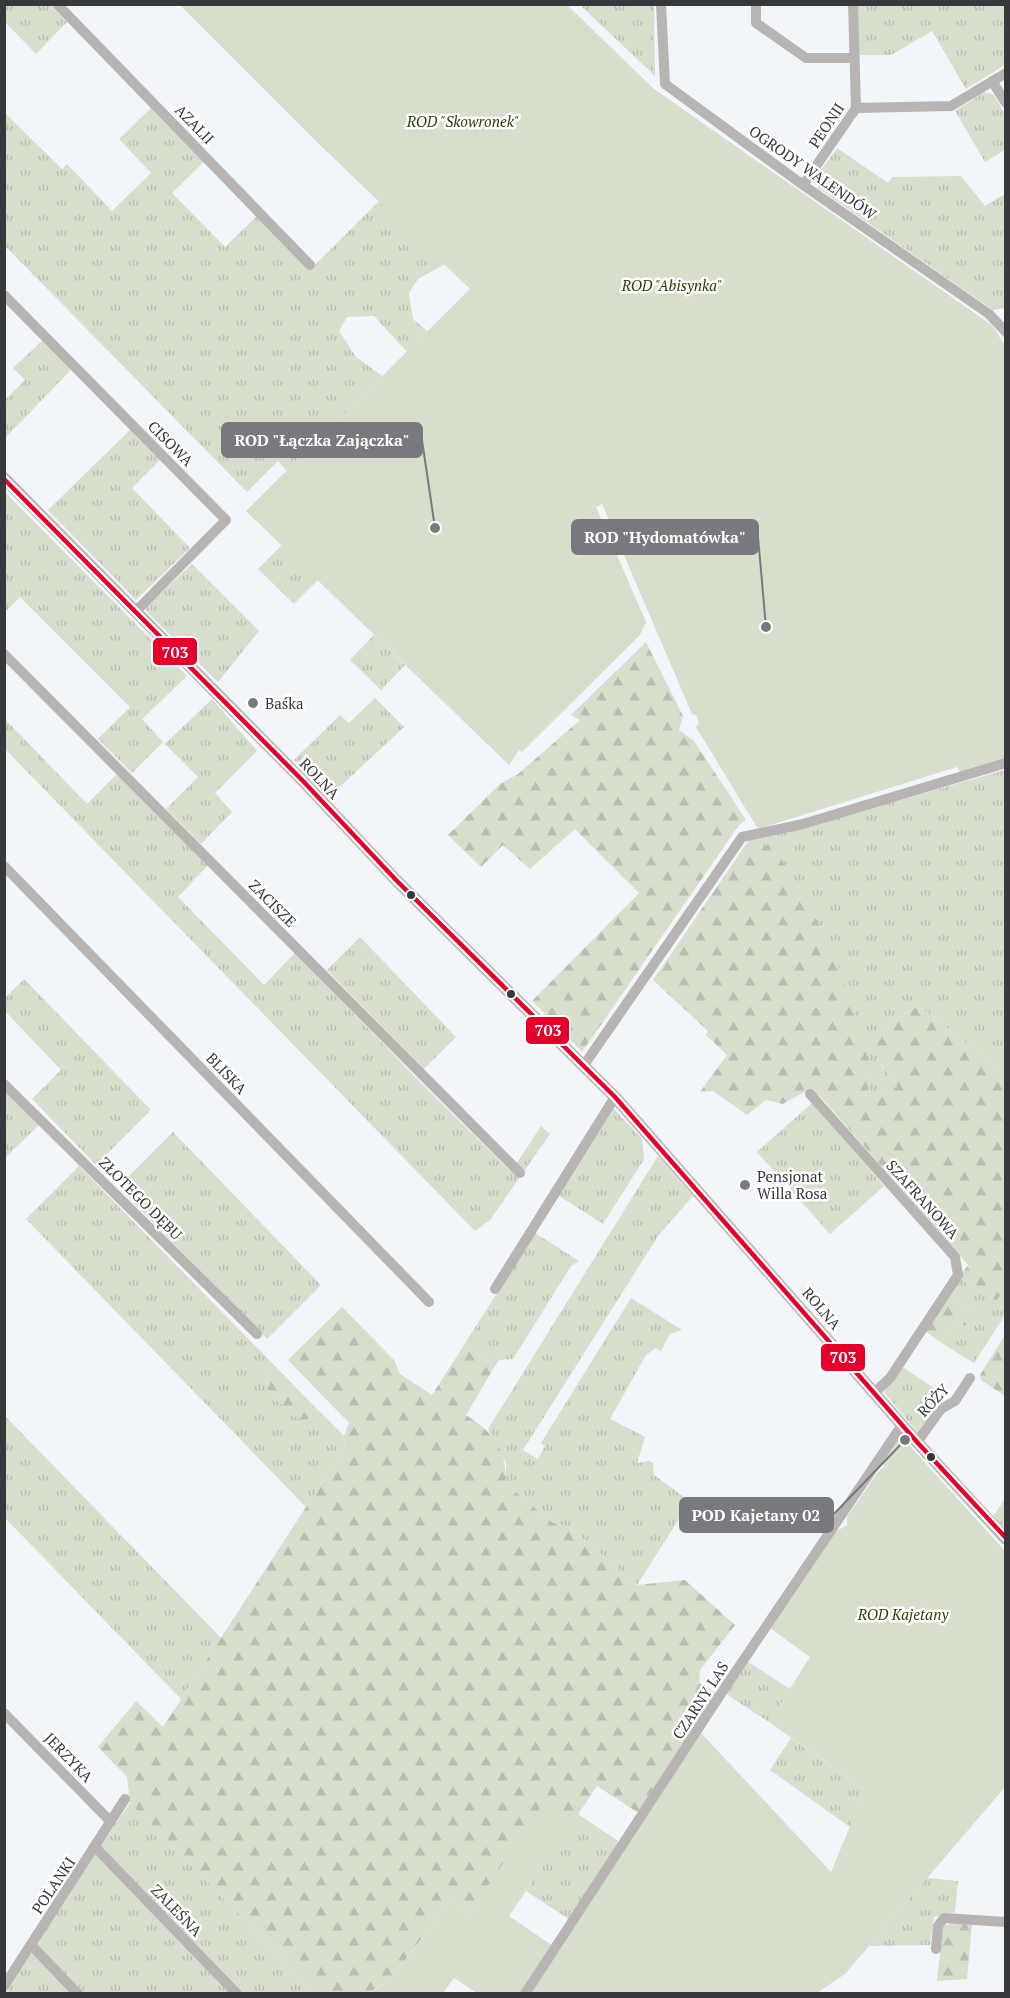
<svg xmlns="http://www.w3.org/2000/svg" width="1010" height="1998" viewBox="0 0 1010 1998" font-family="'PT Serif',serif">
  <defs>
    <pattern id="grass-tufts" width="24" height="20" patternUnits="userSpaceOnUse" patternTransform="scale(1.5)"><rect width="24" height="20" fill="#d6decc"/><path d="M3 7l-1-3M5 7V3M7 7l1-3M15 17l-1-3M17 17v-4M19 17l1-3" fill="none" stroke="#b8bfb0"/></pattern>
    <pattern id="forest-firs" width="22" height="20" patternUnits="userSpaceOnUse" patternTransform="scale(1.5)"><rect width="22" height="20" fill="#d6decc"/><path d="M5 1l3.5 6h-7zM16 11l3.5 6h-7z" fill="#b8bfb0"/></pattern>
  </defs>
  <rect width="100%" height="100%" fill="#f2f5fa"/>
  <!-- grass -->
  <path fill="url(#grass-tufts)" d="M4,5H50L67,22L36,54L5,22Z
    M580,5H654L655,76Z
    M858,5H1003L1006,9L1005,65L966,89L932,31L891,55H859Z
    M984,92L994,95L1005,114V150L985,162L955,111Z
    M151,108L204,162L172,193L225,247L257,216L310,270L379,201L445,264L418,279L409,293L413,319L427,331L407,352L374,316L347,317L339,331L356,357L382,376L287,471L278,461L247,492L5,246L4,112L62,169L67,164L112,211L151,173L119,139Z
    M837,148L888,183L892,177L961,176L985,206L1005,194V308L993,310L818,188L816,177Z
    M42,341L71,370L5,438V400L25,380L13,368Z
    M130,430L160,460L132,488L190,548L136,600L48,510Z
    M5,492L187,676L142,719L163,742L132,773L98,739L130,707L20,597L5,612Z
    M282,545L318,580L294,604L258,569Z
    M192,564L259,631L218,682L144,609Z
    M374,635L405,665L381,690L350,660Z
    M375,698L404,727L330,796L294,760L340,715L349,723Z
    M212,699L257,751L215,793L232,812L201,844L166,809L198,777L165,744Z
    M4,718L87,804L118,773L209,864L178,897L264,985L295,953L422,1084L511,1172L541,1126L550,1134L490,1220L475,1231L5,749Z
    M1005,770V1074L919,1006L889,1022L882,1036L881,1064L897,1086L886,1093L865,1096L871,1077L831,945L772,844L763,846L759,835L787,832Z
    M360,937L456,1037L424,1069L327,970Z
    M24,979L151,1110L96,1165L32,1099L61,1070L5,1011V998Z
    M5,1090L39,1125L5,1158Z
    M812,1103L884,1186L830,1234L757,1152Z
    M614,1109L642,1139L644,1159L603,1224L559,1196Z
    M173,1132L321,1285L267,1339L118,1187Z
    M658,1156L693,1196L658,1236L523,1450L538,1459L545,1446L541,1443L631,1298L682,1330L670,1334L661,1351L656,1348L646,1355L610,1419L645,1437L637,1463L649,1461L653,1463L654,1475L687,1499L684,1511L637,1585L570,1528L553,1523L506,1484V1463L488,1429Z
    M79,1166L274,1365C260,1385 267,1392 282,1405C291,1413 294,1418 306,1420L318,1410L344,1436L345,1447L306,1507L26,1219Z
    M535,1233L579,1261L571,1266L513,1359L499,1360L492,1371L490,1361L464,1345Z
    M959,1278L996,1301L1005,1288V1315L974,1363L940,1342L955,1320L976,1314L948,1295Z
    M901,1366L944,1395L918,1433L884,1392Z
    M5,1416L221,1638L181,1699L5,1518Z
    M1005,1499V1529L993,1516Z
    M748,1662L790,1689L769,1722L726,1694Z
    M791,1738L865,1790L850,1827L770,1770Z
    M130,1803L316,1993H242L100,1846Z
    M578,1814L621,1843L570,1920L526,1891Z
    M95,1854L231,1993H82L35,1944Z
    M927,1878L958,1881L955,1912L934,1917L930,1945L869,1946Z
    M29,1954H34L72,1994H5Z"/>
  <!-- forest -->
  <path fill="url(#forest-firs)" d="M646,642L683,716L679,730L694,741L746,820L739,825L582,1052L532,1001L639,893L575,829L530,869L503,845L481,867L448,835L500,784L518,774L580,720L571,715Z
    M753,834L759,835L763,846L772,843L831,945L862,1032L871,1077L865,1096L886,1093L897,1086C888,1072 873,1058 875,1040L882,1036L889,1022L919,1006L1005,1074L1006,1288L996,1301L959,1278L968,1265L820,1096L806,1091L783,1104L766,1100L747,1115L713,1091L700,1092L727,1055L706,1035L708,1031L653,980Z
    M948,1295L976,1314L965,1326L955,1320L940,1342L925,1331Z
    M342,1307L394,1360L400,1374L432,1395L464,1345L490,1361L492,1371L466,1415C494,1433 507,1450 506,1484L553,1523L570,1528L637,1585L685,1580L735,1625L700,1670L699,1683L716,1693L640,1814L597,1786L571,1825L541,1808L469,1914L453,1898L388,1982L368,1993H316L130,1803L127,1777L98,1747L136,1701L163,1727L345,1447L344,1436L349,1423L288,1360Z
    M1005,1335V1396L981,1380L980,1375Z
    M274,1365L318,1410L309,1419C297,1422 293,1415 285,1408C270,1393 258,1388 274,1365Z
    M956,1922L972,1924L967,1979L937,1981L943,1926Z"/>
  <!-- green -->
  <path fill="#d6decc" d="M180,5H567L654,89L993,326L1006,348L1005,759L960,772L957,767L758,829L696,727L699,723L696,715L692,714L602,504L596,507L646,622L640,635L522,752L519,750L509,765L246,511L470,289L319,144Z
    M900,1435L1005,1551V1787L845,1974L817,1993L531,1994L701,1733L831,1872L865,1790L769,1722L810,1657L770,1628L835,1532L847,1525V1517L878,1472L885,1466L882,1461Z
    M541,1807L571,1825L509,1916L553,1946L521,1993H477L454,1978L443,1993L368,1994L388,1982L453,1898L469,1914Z"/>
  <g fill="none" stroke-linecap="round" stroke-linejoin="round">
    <!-- minor -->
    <path stroke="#b8b4b4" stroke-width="10" d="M57,4L310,265
      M661,4L665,84L803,185L989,314L1006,332
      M756,4V23L806,58H854
      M992,81L1006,103
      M856,108L951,106L1006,73
      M803,185L856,108L853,4
      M4,295L226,520L135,612
      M4,654L520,1173
      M4,866L429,1302
      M584,1065L742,837L803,824L1006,763
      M4,1084L257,1334
      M810,1094L955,1257L958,1275L890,1378L875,1392
      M495,1289L615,1097
      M917,1442L941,1409L955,1401L970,1378
      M4,1713L111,1822
      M96,1848L237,1994
      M32,1946L78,1994
      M936,1949L938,1926L944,1918L1006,1922
      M4,1986L125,1799
      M525,1994L726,1686L902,1425"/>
    <!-- tertiary -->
    <path stroke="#b8b4b4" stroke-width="12" d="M4,478L303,781L396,880L615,1097L917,1442L1006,1539"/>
    <!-- bus-1 casing -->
    <g stroke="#fff" stroke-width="9">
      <path id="bus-1" d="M4,479L303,781L396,880L615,1097L917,1442L1006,1538"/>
    </g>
    <!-- bus-1 -->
    <use href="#bus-1" stroke="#e4002b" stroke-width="4.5"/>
  </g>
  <!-- markers -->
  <g fill="#787a7e" stroke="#fff" stroke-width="2">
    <circle cx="253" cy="703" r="6"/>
    <circle cx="745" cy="1185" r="6"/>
  </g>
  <g fill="#36383c" stroke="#fff" stroke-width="2">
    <circle cx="411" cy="895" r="5"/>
    <circle cx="511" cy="994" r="5"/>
    <circle cx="931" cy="1457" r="5"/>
  </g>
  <g text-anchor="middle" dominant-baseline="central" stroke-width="5" stroke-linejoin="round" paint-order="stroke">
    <!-- park labels -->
    <g font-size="15" font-style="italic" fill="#303d09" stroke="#fff">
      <text x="463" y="121">ROD "Skowronek"</text>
      <text x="672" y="285">ROD "Abisynka"</text>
      <text x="903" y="1614">ROD Kajetany</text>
    </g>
    <!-- street labels -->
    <g font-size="15" fill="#36383c" stroke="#fff">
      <text transform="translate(195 124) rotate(46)">AZALII</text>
      <text transform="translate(826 125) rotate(-56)">PEONII</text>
      <text transform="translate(813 172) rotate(35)">OGRODY WALENDÓW</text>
      <text transform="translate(171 443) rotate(45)">CISOWA</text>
      <text transform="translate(320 778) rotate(46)">ROLNA</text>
      <text transform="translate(273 903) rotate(45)">ZACISZE</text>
      <text transform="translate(227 1073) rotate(46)">BLISKA</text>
      <text transform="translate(141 1198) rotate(45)">ZŁOTEGO DĘBU</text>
      <text transform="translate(923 1199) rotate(48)">SZAFRANOWA</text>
      <text transform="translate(822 1308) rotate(49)">ROLNA</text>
      <text transform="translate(933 1400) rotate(-47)">RÓŻY</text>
      <text transform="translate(700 1700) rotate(-57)">CZARNY LAS</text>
      <text transform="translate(69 1757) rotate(46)">JERZYKA</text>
      <text transform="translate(53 1885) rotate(-56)">POLANKI</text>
      <text transform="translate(177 1910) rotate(46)">ZALEŚNA</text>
    </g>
    <!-- poi labels -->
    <g font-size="15" fill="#36383c" stroke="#fff" text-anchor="start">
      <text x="265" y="703">Baśka</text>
      <text x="757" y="1176">Pensjonat<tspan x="757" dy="17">Willa Rosa</tspan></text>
    </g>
  </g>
  <!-- callouts -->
  <path fill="none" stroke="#787a7e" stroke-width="2" d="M435 528L422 440M766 627L758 537M905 1440L833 1515"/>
  <g fill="#787a7e" stroke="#fff" stroke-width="2">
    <circle cx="435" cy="528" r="6"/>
    <circle cx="766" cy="627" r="6"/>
    <circle cx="905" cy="1440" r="6"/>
  </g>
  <g fill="#787a7e" stroke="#787a7e" stroke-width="2">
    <rect x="222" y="423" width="200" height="34" rx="6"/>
    <rect x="572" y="520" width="186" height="34" rx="6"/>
    <rect x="680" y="1498" width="153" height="34" rx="6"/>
  </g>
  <g font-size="16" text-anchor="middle" font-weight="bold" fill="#fff">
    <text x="322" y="446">ROD "Łączka Zajączka"</text>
    <text x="665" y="543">ROD "Hydomatówka"</text>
    <text x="756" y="1521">POD Kajetany 02</text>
  </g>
  <g stroke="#fff" stroke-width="2">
    <rect x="152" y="637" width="46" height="29" rx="6" fill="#e4002b"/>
    <rect x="525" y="1016" width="45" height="29" rx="6" fill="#e4002b"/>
    <rect x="820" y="1343" width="46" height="29" rx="6" fill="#e4002b"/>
  </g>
  <g font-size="16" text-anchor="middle" font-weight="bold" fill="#fff">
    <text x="175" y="658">703</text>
    <text x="548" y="1036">703</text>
    <text x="843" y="1363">703</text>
  </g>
  <!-- border -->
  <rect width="1010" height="1998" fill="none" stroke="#36383c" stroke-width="12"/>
</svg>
